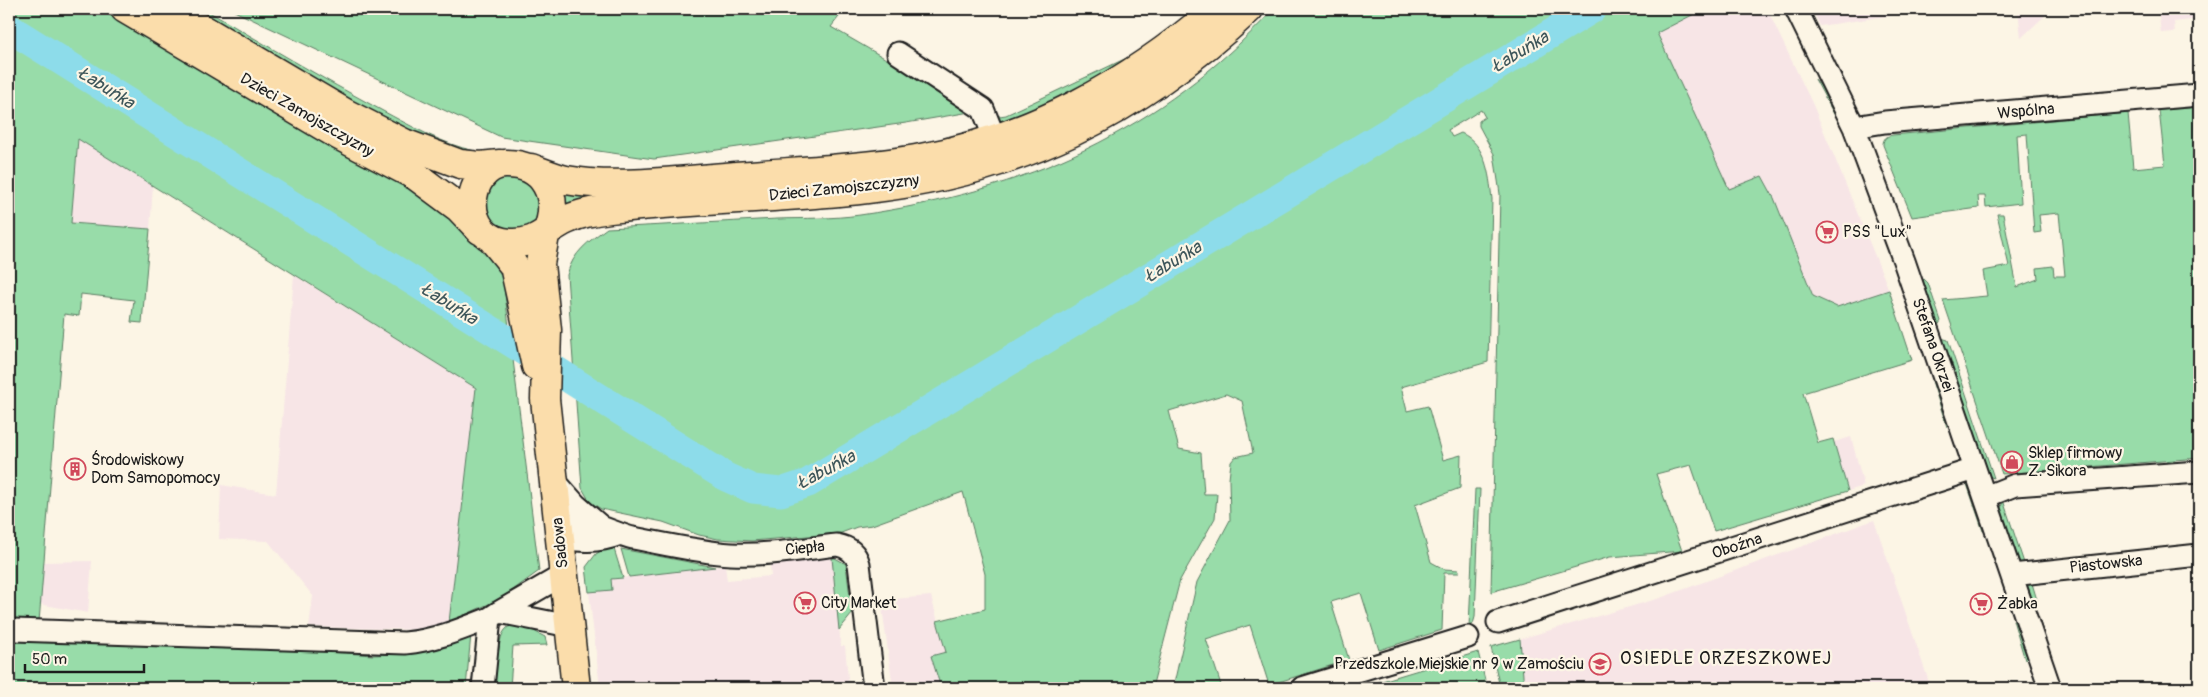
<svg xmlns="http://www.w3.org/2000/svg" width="2208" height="697" viewBox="0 0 2208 697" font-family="Pangolin,sans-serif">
  <rect width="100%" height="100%" fill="#fcf5e5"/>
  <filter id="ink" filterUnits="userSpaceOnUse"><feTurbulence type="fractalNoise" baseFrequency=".02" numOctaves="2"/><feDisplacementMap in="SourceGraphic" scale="10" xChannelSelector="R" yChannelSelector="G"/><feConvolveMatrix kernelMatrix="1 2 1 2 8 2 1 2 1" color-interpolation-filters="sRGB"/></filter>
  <g filter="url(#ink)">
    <!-- built -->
    <path fill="#f7e5e6" d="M1704,9H1767L1813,105L1889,290L1837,307L1813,296L1774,198L1762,176L1729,190L1657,33Z
      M1812,9H1934L1820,26Z
      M2018,9H2052L2021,38Z
      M2158,9H2199V19L2174,22L2175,32L2161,33Z
      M78,139L153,186L150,229L71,223Z
      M294,275L476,388L449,622L420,630L309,627L313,596L268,541L219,539L221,485L276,494Z
      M1851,437L1864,486L1848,491L1834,442Z
      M1874,520L1931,688H1524L1520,639L1660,598Z
      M832,558L841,646H845L849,688H600L589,592L612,590L611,579L725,566L727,580L771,576L770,565Z
      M92,561L88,613L39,604L43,562Z
      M931,596L946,652L931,656L940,684L922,688H893L881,600Z"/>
    <!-- green -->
    <path fill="#98dca9" stroke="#5a7c62" d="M9,9H99L432,200L451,215L464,236L491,254L502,270L539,571L502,598L449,622L476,388L78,139L71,223L150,229L142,323L131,322L134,300L81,294L79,316L64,314L39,622L215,644L373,655L397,654L471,634L466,688H9Z
      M189,9H204C263,43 321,78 381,110C411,126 442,144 475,151L468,154L409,134Z
      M230,9H845L831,27L976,111L906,123L654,159L501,137Z
      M1274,9H1704L1657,33L1729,189L1762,176L1774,198L1813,296L1837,307L1889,290L1912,360L1803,393L1818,443L1833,439L1848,491L1714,531L1691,465L1656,474L1682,551L1610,557L1491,592L1500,194L1494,154L1479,126V121L1485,117L1481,110L1448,130L1452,137L1461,133C1486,144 1489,174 1492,199L1488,362L1401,387L1407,411L1428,406L1443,460L1461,455L1460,488L1415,505L1431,562L1444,569L1459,570V573H1444L1442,630L1379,650L1361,593L1331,602L1349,660L1269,685L1250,625L1206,639L1222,688H1173L1197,582L1230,520L1229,479L1231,462L1235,457L1253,453L1242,401L1226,394L1169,411L1179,449L1201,453L1204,494H1217L1215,518L1180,580L1152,688H1085L1084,684L1067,688H941L931,656L946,652L937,621L985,609V574L963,492L872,525L857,527L841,533L752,541L718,539L699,535L663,522L601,509L590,502L582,488L567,275C573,252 588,242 607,228C664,225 721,222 777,219C805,218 833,219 860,215C1026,191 1159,132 1274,9Z
      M1133,55L1077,95L1003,122L993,117L1006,115Z
      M1815,79L1830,98L1836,114L1835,116Z
      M2199,107V458L2002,474L1943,300L1987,296L1983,271L2009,266L1997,214H2003L2017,287L2038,279L2037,268L2053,266L2054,276H2065L2059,213L2039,215L2041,232L2034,233L2027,134L2017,135L2021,203L1986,207L1985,196H1978L1979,208L1912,217L1883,145C1883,138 1887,136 1893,135L2128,113L2133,168L2165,165L2159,110Z
      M503,178C536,180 537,187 544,217C523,232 509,234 487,218L484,189L492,181Z
      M557,188L604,198L561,206Z
      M1924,279L1928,283L1941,321L1937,327L1922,281Z
      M1941,338L1948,340L1994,478L1988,476Z
      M1932,381L1936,385L1950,424L1947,427Z
      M1967,484L1971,487L1986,527L1985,531H1983Z
      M1475,489H1480L1475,617L1473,624L1469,627Z
      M2003,500L2025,566L2017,561L2000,512Z
      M606,548L614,549L623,578L611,579L612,590L589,592L586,567L596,554Z
      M621,549L715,567L629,577Z
      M832,558H835L846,564L852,614L839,630Z
      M2031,580L2037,600L2036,603L2028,597L2025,584Z
      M2013,620H2016L2029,656L2025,660Z
      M512,625L530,629L545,637L547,645L513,646L510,688H490L493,654H498C500,643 500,630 512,625Z
      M1520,639L1524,688H1500L1491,647Z
      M1478,652L1487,688H1359Z"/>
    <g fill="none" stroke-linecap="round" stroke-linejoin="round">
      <!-- river -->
      <path stroke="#8ddcea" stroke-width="29" d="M9,28L726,477L753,489L781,492L808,483L1592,9"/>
      <!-- minor casing -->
      <g stroke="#1c1c1c" stroke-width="25">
        <path id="minor" d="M1796,9L1854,127L1904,261L2050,688
          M898,53L983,109L995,139
          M1854,127L1885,122L2199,95
          M553,479L576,505L599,525
          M1985,497L2015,485L2199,472
          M618,535C602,541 574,544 559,534C581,511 610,533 633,538C665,544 698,552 731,554C766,556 802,549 837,545C848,547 856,553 859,564L874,688
          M563,575L499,612L569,626
          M2012,575L2199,555
          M1498,622L1975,469
          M14,630L405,643C436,640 462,629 490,618
          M483,688L490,618L499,612
          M1302,688L1468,637"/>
      </g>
      <!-- major casing -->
      <g stroke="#1c1c1c" stroke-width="31">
        <path id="major" d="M125,9L338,135L416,176L459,208L480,230
          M169,9L347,114L404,143L460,164L480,166L500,164
          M531,168C542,172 554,177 566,180C615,189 686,180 736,176C796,171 857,169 916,159C1032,138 1127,85 1216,9
          M547,232C561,197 545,163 505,164C464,166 458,241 511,243C537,244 545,230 566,220C580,213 595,211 610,209C695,199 782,199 867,189C1020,172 1137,113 1249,9
          M545,235L540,264L547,330L545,399L576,688
          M493,240L514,266L536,366"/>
      </g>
      <!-- minor -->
      <use href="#minor" stroke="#fcf5e5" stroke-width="21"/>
      <!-- major -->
      <use href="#major" stroke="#fbddab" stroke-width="28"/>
    </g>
  </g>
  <!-- icons -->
  <defs>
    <g id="supermarket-ring" transform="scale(1.125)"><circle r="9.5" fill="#fcf5e5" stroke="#d1495b" stroke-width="1.5"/><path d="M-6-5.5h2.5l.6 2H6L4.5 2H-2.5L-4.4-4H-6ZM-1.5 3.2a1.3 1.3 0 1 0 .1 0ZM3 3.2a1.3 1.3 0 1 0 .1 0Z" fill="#d1495b"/></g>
    <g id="shop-ring" transform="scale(1.125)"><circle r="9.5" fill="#fcf5e5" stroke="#d1495b" stroke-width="1.5"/><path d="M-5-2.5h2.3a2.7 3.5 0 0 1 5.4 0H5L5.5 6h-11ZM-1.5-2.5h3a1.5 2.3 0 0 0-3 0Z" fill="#d1495b"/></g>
    <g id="building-ring" transform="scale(1.125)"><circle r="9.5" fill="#fcf5e5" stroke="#d1495b" stroke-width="1.5"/><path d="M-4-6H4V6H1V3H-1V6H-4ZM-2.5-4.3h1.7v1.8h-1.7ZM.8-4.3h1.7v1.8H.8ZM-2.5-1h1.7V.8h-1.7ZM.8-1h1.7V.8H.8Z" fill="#d1495b"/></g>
    <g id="school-ring" transform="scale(1.125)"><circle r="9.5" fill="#fcf5e5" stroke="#d1495b" stroke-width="1.5"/><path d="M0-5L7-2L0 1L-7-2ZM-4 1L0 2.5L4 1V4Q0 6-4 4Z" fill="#d1495b"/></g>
  </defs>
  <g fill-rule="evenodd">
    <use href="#supermarket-ring" x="1827" y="232"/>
    <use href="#shop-ring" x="2012" y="462"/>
    <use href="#building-ring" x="75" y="469"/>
    <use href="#supermarket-ring" x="805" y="603"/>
    <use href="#supermarket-ring" x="1981" y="604"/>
    <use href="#school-ring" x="1600" y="664"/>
  </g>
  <g text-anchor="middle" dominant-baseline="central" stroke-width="4.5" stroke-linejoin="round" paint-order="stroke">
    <!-- street labels -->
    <g font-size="16" fill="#1c1c1c" stroke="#fcf5e5">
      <text transform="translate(2026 111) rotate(-5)">Wspólna</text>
      <text transform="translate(307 115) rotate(30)">Dzieci Zamojszczyzny</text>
      <text transform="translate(844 188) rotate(-6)">Dzieci Zamojszczyzny</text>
      <text transform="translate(1933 345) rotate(71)">Stefana Okrzei</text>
      <text transform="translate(560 543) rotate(-96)">Sadowa</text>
      <text transform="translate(1737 546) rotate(-18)">Oboźna</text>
      <text transform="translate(805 548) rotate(-6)">Ciepła</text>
      <text transform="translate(2106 564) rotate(-6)">Piastowska</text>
    </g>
    <!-- poi labels -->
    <g font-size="16" fill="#1c1c1c" stroke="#fcf5e5" text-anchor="start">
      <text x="1843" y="232">PSS "Lux"</text>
      <text x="2028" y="453">Sklep firmowy<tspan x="2028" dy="18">Z. Sikora</tspan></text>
      <text x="91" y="460">Środowiskowy<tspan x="91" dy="18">Dom Samopomocy</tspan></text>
      <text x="821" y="603">City Market</text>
      <text x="1997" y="604">Żabka</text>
      <text x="1584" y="664" text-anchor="end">Przedszkole Miejskie nr 9 w Zamościu</text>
    </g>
    <!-- water labels -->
    <g font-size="18" font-style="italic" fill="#3e565a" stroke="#fcf5e5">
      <text transform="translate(1520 52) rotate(-31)">Łabuńka</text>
      <text transform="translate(106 88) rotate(32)">Łabuńka</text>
      <text transform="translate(1173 262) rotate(-31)">Łabuńka</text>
      <text transform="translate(449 304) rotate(32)">Łabuńka</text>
      <text transform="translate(826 470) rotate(-28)">Łabuńka</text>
    </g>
    <!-- neighbourhood labels -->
    <g font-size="18" letter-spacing="1" fill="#1c1c1c" stroke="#fcf5e5">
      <text x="1726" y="658">OSIEDLE ORZESZKOWEJ</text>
    </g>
  </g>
  <!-- margin -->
  <rect width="2208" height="697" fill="none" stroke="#fcf5e5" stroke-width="30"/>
  <rect x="15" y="15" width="2178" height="667" fill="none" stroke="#1c1c1c" stroke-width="2" filter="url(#ink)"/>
  <!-- scale -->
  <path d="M25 664v8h119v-8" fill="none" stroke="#1c1c1c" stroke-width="2.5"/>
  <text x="32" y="664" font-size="15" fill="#1c1c1c" stroke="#fcf5e5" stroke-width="4" paint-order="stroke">50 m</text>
</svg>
